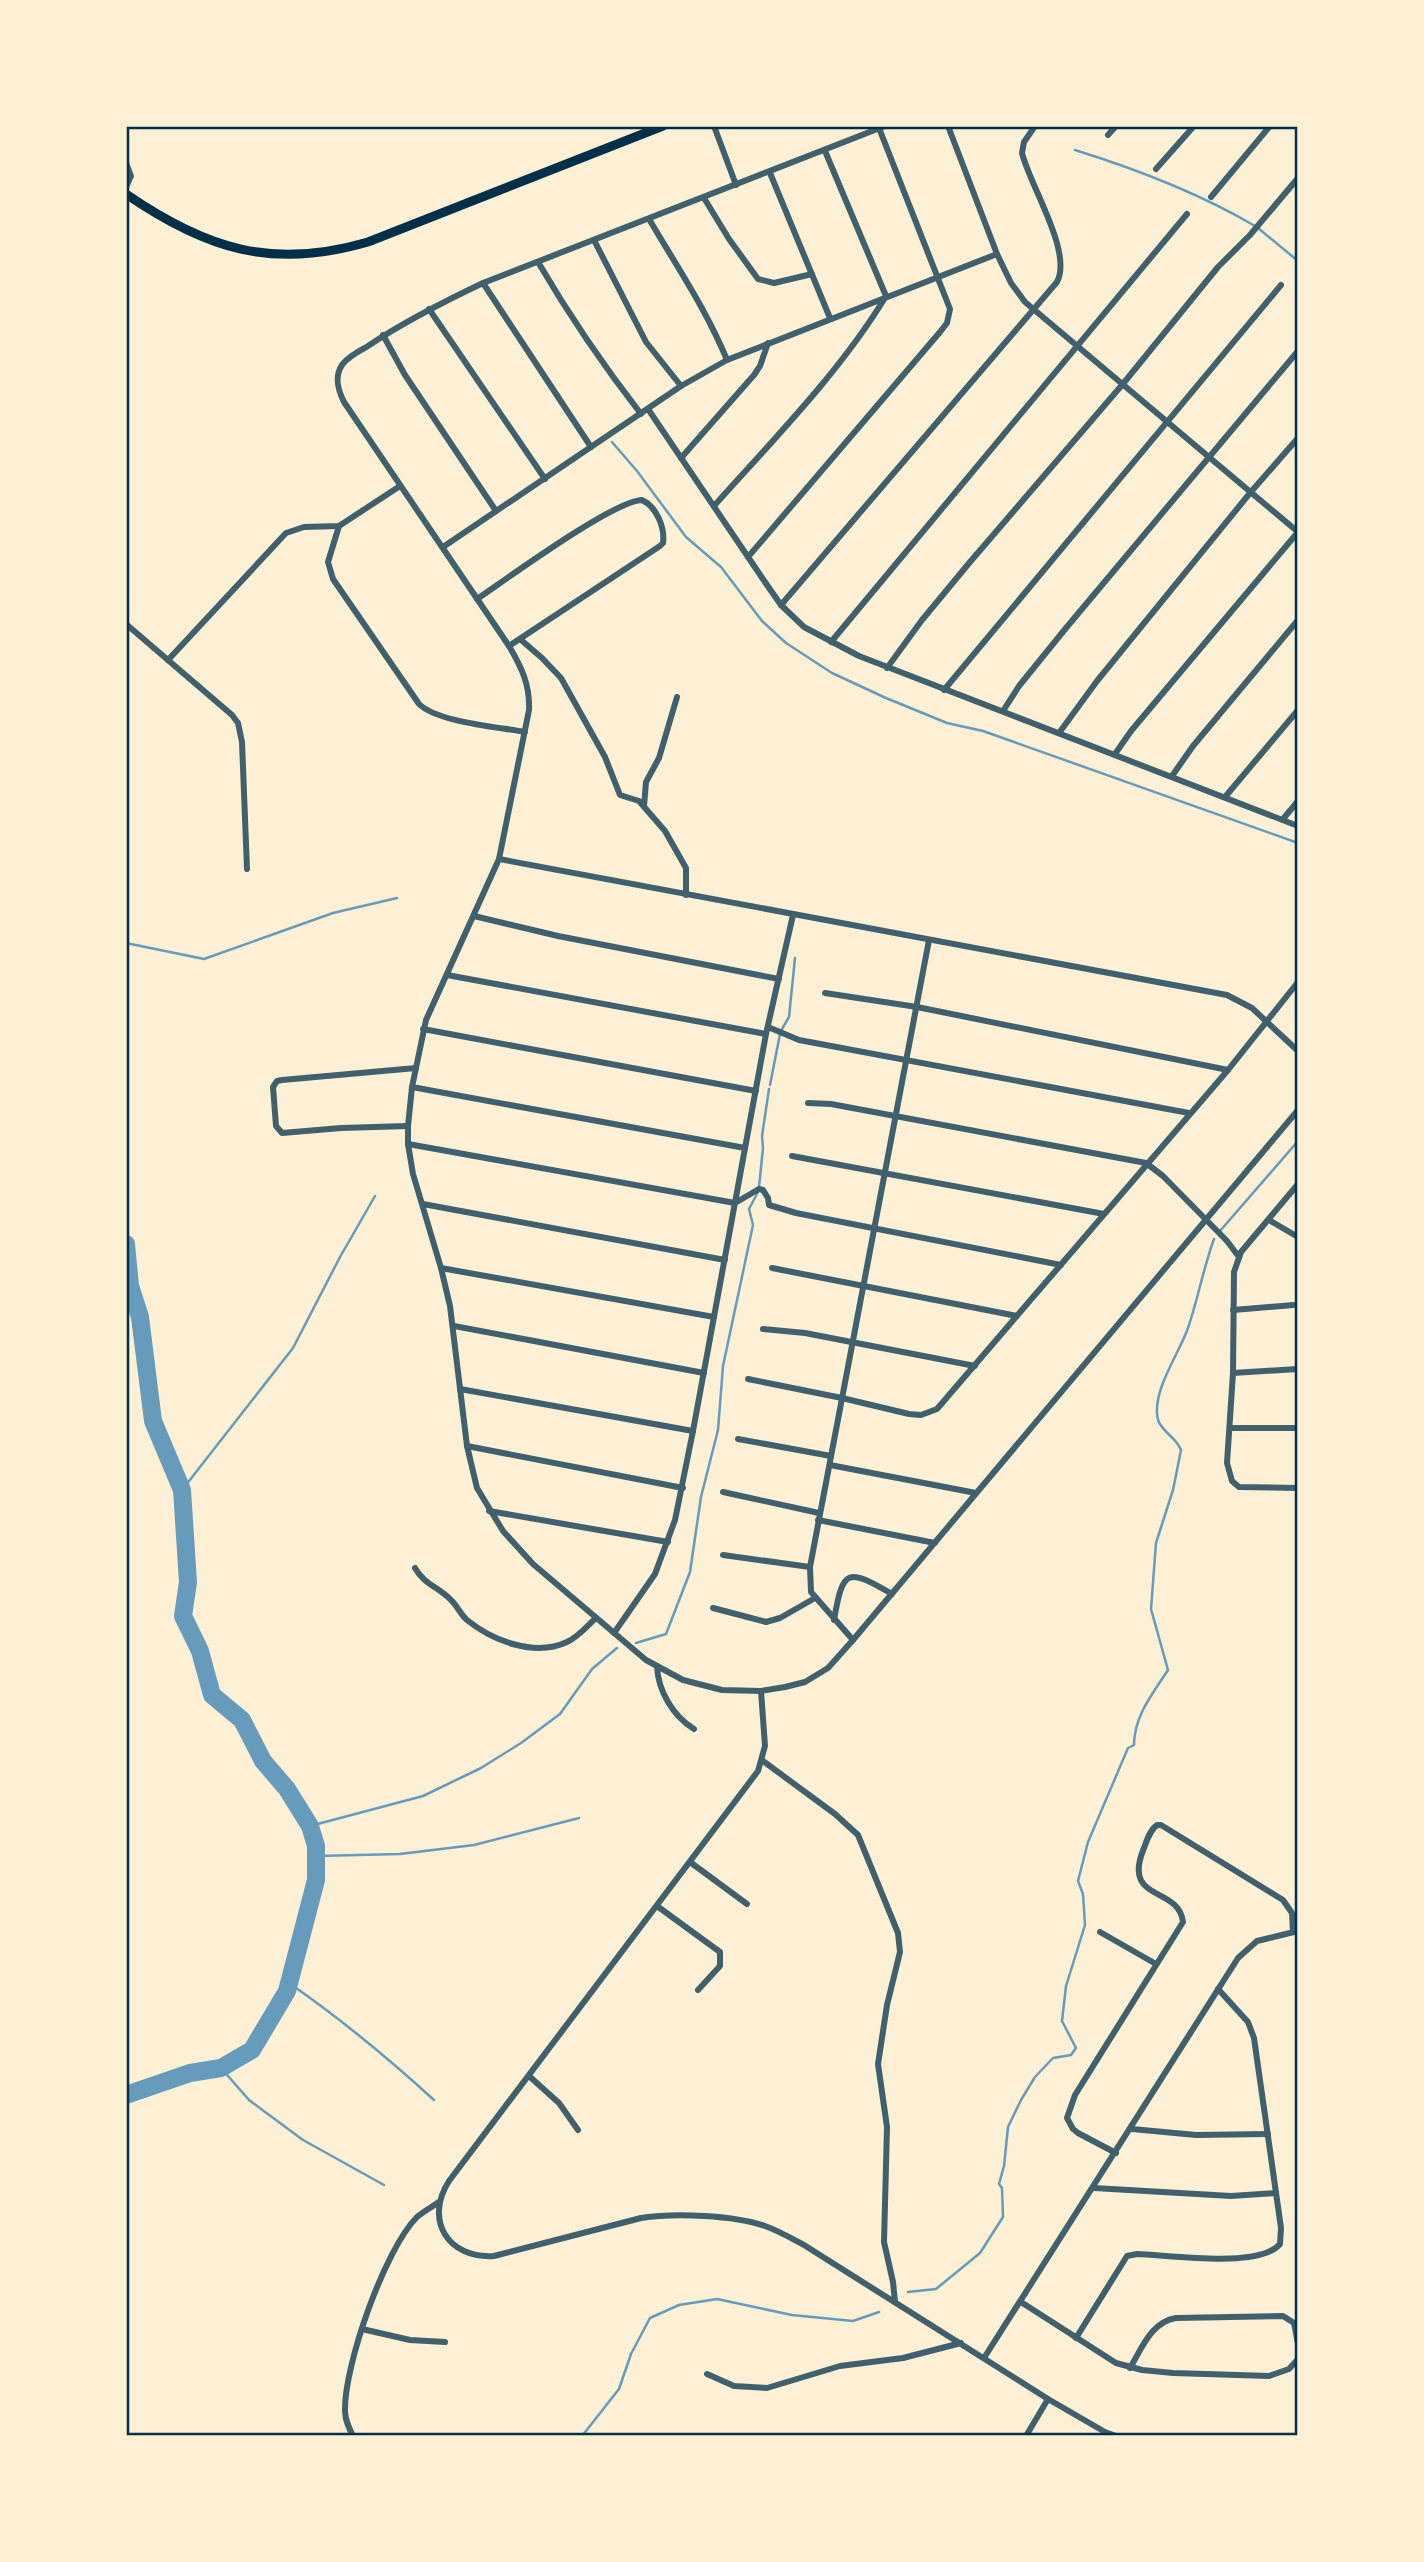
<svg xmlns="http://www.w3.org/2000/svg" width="1424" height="2562" font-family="Quicksand,sans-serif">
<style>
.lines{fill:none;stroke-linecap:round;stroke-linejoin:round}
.stream{stroke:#669bbc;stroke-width:2.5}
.river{stroke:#669bbc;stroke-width:18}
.minor{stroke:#3f606c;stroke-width:6}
.secondary{stroke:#003049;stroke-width:9}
.neatline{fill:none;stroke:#003049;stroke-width:2.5}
</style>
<rect width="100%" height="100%" fill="#fdf0d5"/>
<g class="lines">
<g class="stream">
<path d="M1075,150C1136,169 1199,193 1255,226"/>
<polyline points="1258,228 1298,261"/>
<polyline points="612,442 637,471 686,537 721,567 762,621 786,643 832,673 886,698 947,723 983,731 1298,843"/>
<polyline points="126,943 204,959 333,913 397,898"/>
<polyline points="782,1029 789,1017 795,958"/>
<polyline points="770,1085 780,1034"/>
<polyline points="759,1187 763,1148 762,1136 769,1089"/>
<polyline points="1220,1231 1298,1141"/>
<polyline points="182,1490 293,1348 340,1257 375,1196"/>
<polyline points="636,1643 666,1634 690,1572 701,1497 718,1430 723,1366 753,1225 749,1209 758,1192"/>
<polyline points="310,1826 423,1796 481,1768 521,1743 560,1714 592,1669 617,1648"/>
<polyline points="316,1856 400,1854 474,1845 579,1818"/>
<path d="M289,1983C341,2019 388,2058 434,2100"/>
<polyline points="221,2068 249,2100 303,2140 384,2185"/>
<path d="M908,2292L936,2289L980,2253L1003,2217L1002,2188L999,2184L1004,2166L1008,2127L1021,2100L1035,2077L1053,2058L1071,2055L1076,2048L1062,2021L1066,1986L1085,1925L1083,1894L1078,1881L1088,1842L1128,1748L1134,1745C1134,1716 1153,1693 1168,1670L1151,1609L1156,1543L1173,1490L1181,1450C1177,1438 1162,1432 1158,1420C1151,1392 1179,1354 1188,1328C1198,1299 1203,1269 1214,1239"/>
<polyline points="582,2436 619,2389 631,2354 650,2318 679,2305 717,2299 792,2315 853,2321 879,2312"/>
</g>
<polyline class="river" points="126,1244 130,1286 140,1317 153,1421 182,1490 188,1582 183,1616 200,1651 212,1695 242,1720 263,1761 287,1789 310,1826 316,1846 316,1880 287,1991 252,2050 221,2068 190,2073 126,2095"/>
<g class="minor">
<polyline points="714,126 736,185"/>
<path d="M885,126L483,283C443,302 405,321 368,346C359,351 347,357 342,365C334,377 338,390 344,402L509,646C522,668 530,685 529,710L499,859L426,1020L412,1087L408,1126V1144L413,1174L441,1268L450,1306L467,1446L477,1488L503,1531L533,1564L646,1660L683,1680L722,1690L761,1691L785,1687L805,1682L828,1668L853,1640L1298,1110"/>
<polyline points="948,126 997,254 1011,283 1025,302 1298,532 1131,731 1115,754"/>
<polyline points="1108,135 1116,126"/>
<polyline points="126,163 131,176 126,187"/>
<polyline points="1156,169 1194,126"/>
<polyline points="770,173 830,318"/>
<polyline points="1211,197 1270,126"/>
<polyline points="704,198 729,239 758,279 774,283 812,274"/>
<path d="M649,219C676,265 706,309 727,360"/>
<polyline points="594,240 646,342 681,386"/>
<path d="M538,262C569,315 603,365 641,414"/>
<polyline points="483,283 591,447"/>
<polyline points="429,309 545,479"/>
<polyline points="383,335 405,375 496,511"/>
<polyline points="648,409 767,585 781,605 804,627 859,656 1298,826"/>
<polyline points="681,458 754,375 760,366 768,343"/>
<path d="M714,506C772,441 841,371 886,296L825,151"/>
<path d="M339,526L328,562L333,579L419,704C437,722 498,727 525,732"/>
<polyline points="443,547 681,386 727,360 997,254"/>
<polyline points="748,557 940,332 947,323 950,309 879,128"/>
<path d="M477,599C508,578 613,501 642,500C657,507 665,528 663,543L660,546L509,646"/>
<path d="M781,605L1057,282C1073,252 1030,186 1022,153L1024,142L1035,126"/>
<polyline points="126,624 232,715 238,723 242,742 247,869"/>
<polyline points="520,639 542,658 561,678 605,757 620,795 639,801 665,831 686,868 686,895"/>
<polyline points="831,642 1187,214"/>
<polyline points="168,660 286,533 304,527 339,526 400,486"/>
<polyline points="887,668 922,620 970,562 1122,385 1218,267 1250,235 1298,178"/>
<polyline points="944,690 1281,285"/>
<polyline points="1003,711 1019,686 1066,628 1298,351"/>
<polyline points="1059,733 1097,681 1250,493 1298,438"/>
<polyline points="1172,776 1193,746 1298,620"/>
<polyline points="1225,797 1298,710"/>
<polyline points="644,806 646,782 659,758 677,697"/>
<polyline points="1283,819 1298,801"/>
<polyline points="499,859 1227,995 1252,1008 1298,1051"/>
<polyline points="474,916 558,936 779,979"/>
<polyline points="447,975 766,1034"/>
<polyline points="825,993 917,1007 1228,1070"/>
<polyline points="768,1027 799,1040 1189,1113"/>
<polyline points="423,1029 756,1091"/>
<polyline points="412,1087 745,1148"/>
<polyline points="808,1103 831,1104 1146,1163 1163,1176 1227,1241 1239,1257"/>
<polyline points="408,1126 341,1128 282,1133 276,1126 273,1087 277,1081 282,1080 416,1068"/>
<polyline points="408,1144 735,1203 759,1189 763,1190 768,1198 769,1205 796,1213 1061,1265"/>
<polyline points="792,1156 1104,1214"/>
<polyline points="1298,1184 1241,1252 1234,1272 1233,1373 1227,1463 1232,1481 1239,1487 1298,1488"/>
<polyline points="423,1204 725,1260"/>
<polyline points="1269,1220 1298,1237"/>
<polyline points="441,1268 714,1317"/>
<polyline points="772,1268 1017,1316"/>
<polyline points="1233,1310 1293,1305"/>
<polyline points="454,1326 704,1373"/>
<polyline points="763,1329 805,1333 975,1366"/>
<polyline points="1233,1373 1298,1369"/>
<polyline points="748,1379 842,1398 909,1414 921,1415 937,1409 1228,1070 1298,982"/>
<polyline points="460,1389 693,1431"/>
<polyline points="1230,1428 1298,1428"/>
<polyline points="738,1439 831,1456"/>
<polyline points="467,1446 683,1488"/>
<polyline points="830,1465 976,1493"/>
<polyline points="723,1492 819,1513"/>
<polyline points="489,1511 668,1542"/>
<polyline points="818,1520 935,1543"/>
<polyline points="723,1555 810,1567"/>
<path d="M415,1568C424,1584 438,1587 450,1599C457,1605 460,1614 467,1620C493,1641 535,1657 567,1642C578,1637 587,1626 596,1618"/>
<polyline points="713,1608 766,1622 780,1618 815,1598"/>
<path d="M834,1620C843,1568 847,1568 892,1594"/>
<polyline points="614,1633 655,1574 675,1520 693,1431 766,1034 793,915"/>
<polyline points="853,1640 811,1592 810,1567 929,940"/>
<path d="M657,1666C658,1691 673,1716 694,1729"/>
<path d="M761,1691L765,1746L758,1771L449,2181C424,2220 448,2259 494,2256L641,2218C675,2213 733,2215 765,2226C779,2231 791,2238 804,2245L1048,2399L1105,2432L1116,2436"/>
<polyline points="763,1761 835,1814 858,1835 898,1933 900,1952 887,2005 878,2064 887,2127 884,2242 893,2282 895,2302"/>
<polyline points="690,1862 747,1904"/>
<polyline points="657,1906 720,1952 720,1966 698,1990"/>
<polyline points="1100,1932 1156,1964"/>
<polyline points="529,2076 559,2103 578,2130"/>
<polyline points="1132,2129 1196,2135 1268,2134"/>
<path d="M1116,2153L1078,2133L1073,2129L1067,2118L1075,2095L1183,1922C1179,1885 1121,1903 1144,1848C1147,1840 1150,1830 1157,1825H1161L1283,1900L1292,1913L1293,1932"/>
<polyline points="1094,2188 1231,2196 1276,2193"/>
<polyline points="1021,2302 1116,2363 1142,2370 1173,2373 1269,2376 1289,2369 1298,2359"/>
<polyline points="362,2329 410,2340 445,2342"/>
<path d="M1076,2338L1127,2256L1137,2254C1170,2255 1259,2269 1280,2244L1281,2228L1254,2038L1248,2022L1218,1989"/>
<polyline points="984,2358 1238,1958 1257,1941 1298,1931"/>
<path d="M1130,2368C1142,2348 1151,2322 1176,2318L1283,2316L1294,2323L1298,2344"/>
<polyline points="707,2374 734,2386 767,2388 840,2366 903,2358 961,2343"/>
<path d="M353,2436C349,2428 345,2420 345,2411C344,2365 385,2249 417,2217C424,2211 432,2207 439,2202"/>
<polyline points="1026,2436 1048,2399"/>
</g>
<path class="secondary" d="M126,194C206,249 272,270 368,242L663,126"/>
</g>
<rect width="1424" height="2562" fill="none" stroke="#fdf0d5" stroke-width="256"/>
<rect x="128" y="128" width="1168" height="2306" class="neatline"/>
</svg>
